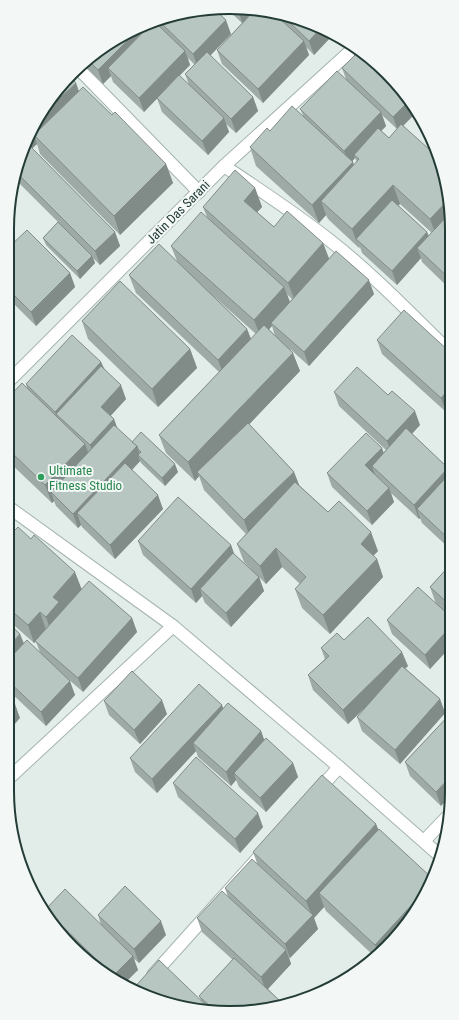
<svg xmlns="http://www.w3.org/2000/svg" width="459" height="1020" font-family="'Roboto Condensed',sans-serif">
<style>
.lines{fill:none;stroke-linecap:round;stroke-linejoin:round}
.minor-casing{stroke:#a5b4af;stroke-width:14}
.minor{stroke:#fff;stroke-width:12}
.wall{fill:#9eaaa6;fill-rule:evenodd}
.shaded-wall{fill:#818b87}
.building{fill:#b8c6c1;stroke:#818b87}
.leisure-dot{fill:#2e9e5b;stroke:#f3f8f6;stroke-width:1.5}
.labels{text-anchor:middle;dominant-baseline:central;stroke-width:4;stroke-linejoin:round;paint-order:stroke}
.street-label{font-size:13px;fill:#233c37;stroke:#f3f8f6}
.leisure-label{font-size:13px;fill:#27864d;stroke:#f3f8f6;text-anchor:start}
.rim{fill:none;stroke:#233c37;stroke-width:2}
</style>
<rect width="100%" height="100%" fill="#e2ece8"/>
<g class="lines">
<g class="minor-casing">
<g id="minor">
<polyline points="78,68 199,192"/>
<path d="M224,166C260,190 295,213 328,239C372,273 411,314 451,353"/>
<polyline points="7,383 224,166 355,47"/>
<polyline points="7,506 173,626 339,767 439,855"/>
<polyline points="7,780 173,626"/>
<polyline points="317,792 339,767"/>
<polyline points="424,841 447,817"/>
<polyline points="153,975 266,849"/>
</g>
</g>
<use href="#minor" class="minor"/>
</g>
<g class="wall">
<polygon points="229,7 314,24 333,35 331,37 329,36 330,38 314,55 306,47 309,55 263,103 222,64 217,50 242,23 226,8"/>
<path d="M215,10L231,34L210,56L253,97L258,111L236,133L226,124L229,132L208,155L162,112L157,98L144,112L113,82L111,76L103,84L83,65L143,25L145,29L160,26L158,21ZM188,58L195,65L185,74L189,85L179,76L190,65Z"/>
<path d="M342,68L404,126L450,200V289L422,262L421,258L397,285L362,253L360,247L359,248L328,219L326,215L319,223L256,166L250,147L270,131L303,115L300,109L346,79ZM382,115L397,129L389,138L381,131L386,126ZM355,158L357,162L354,165L352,161ZM400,204L432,233L429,236L427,232L398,205Z"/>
<polygon points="76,83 79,91 112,115 166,164 173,183 120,235 40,154 37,144 32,148 115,232 120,246 100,265 93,258 95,263 80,279 46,245 43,238 58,222 17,181 24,145"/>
<polygon points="418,115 435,144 435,145 421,132 416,118"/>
<path d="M255,188L262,207L257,212L274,227L323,243L329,258L374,294L309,366L290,349L300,371L249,424L294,472L299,485L328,512L378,551L373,556L377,559L383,577L330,634L302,608L295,589L300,584L282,567L266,584L259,577L264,591L231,627L205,603L202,596L196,603L143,555L138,541L231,545L234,554L253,571L244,562L237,544L246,534L204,490L199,476L195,481L166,453L159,435L219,372L136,293L129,275L177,261L171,246L207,217L203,207ZM210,293L256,334L251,339L247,329ZM287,294L292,299L290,302ZM272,326L275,336L269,329Z"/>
<polygon points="7,249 70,273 75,287 36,326 7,297"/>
<polygon points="82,321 190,349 197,368 158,407 88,339"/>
<polygon points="377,340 451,353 451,407 446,412 382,354"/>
<polygon points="101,362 104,368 126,399 110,416 114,419 117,428 132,442 178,472 165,486 141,463 140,461 132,470 163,509 115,559 82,527 81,525 78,528 56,506 54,501 52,503 7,460 7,399 27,387 26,384"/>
<polygon points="334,392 388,395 420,425 412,434 448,468 450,473 451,472 451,550 422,523 420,518 419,519 391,493 394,502 372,525 332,487 327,473 383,453 386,450 339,406"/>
<polygon points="7,530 10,535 82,589 132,618 137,632 83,692 67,678 75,695 46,726 7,689 7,622 20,634 24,643 40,652 36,642 34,643 7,619"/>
<polygon points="451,564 452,645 430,669 392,634 387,620 436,604 430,587"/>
<polygon points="344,640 408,666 405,668 440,699 445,713 400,764 362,731 357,717 370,703 348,724 313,690 308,675 325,659 321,648"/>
<polygon points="104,701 167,714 140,744 109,715"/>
<polygon points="223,709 261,731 264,740 293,763 298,777 266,812 239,787 236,780 231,786 198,757 196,751 157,793 135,772 130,758"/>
<polygon points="452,712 441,806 410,776 405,762"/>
<polygon points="173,783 263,827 240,853 178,797"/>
<polygon points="376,824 378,829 397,937 374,956 326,911 324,907 314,918 318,929 290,958 289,957 291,964 268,989 280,1001 282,1005 273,1009 186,1009 201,1000 199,996 233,960 202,932 197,918 228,897 225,888 257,863 253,852"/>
<polygon points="46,909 101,925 98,915 166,935 139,963 133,958 138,970 118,983 75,948 59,932"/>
</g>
<g class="shaded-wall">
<polygon points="240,9 255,12 243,25 238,11"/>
<polygon points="226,20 231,34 198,68 193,54"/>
<polygon points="143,25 148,39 108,68 111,76 103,84 98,70"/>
<polygon points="321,28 328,32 330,38 314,55 309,41"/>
<polygon points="329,32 333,35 331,37"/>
<polygon points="304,41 309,55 263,103 258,89"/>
<polygon points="185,51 190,65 144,112 139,98"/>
<polygon points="76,83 82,102 34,135 37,144 21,159 24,145 47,110"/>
<polygon points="253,97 258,111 236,133 231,119"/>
<polygon points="410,100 417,112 398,131 393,117"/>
<polygon points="381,112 386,126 356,157 354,155 355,158 349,165 344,151"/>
<polygon points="224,118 229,132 208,155 202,141"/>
<polygon points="439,161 445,180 435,166"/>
<polygon points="353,162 359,180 321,201 326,215 319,223 312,205"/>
<polygon points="166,164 173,183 120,235 114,216"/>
<polygon points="393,185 400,204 362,244 356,239 359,248 352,229"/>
<polygon points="255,188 262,207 251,219 244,201"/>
<polygon points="450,198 450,223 437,238 430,219"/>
<polygon points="115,232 120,246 100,265 95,251"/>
<polygon points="427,232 432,246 417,248 421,258 397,285 392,271"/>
<polygon points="323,243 330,262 295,301 288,283"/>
<polygon points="92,256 95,263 80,279 77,271"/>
<polygon points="70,273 75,287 36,326 31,312"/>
<polygon points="369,280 374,294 309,366 304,352"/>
<polygon points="284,287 291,305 271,323 272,326 261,338 254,320"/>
<polygon points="247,329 254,347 225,378 218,360"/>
<polygon points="7,338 10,345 7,347"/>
<polygon points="190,349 197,368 158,407 152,389"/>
<polygon points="293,353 300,371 201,475 197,472 199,476 195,481 188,462"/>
<polygon points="101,362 107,376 56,414 60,425 60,426 55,412"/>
<polygon points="121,385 126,399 106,421 101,407"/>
<polygon points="451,387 451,407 446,412 441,398"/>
<polygon points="415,411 420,425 392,455 387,441"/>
<polygon points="114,419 119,433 95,459 90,445"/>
<polygon points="85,444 92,462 51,492 54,501 52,503 45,485"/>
<polygon points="137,446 141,458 138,455 140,461 85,521 77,513 81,525 78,528 73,514"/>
<polygon points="382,448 387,462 372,466 375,475 365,465"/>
<polygon points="175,464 178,472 165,486 162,478"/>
<polygon points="448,468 451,475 417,509 420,518 419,519 414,505"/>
<polygon points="294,472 301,490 250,538 244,520"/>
<polygon points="389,488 394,502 372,525 367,511"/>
<polygon points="158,495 163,509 115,559 110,545"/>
<polygon points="8,531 15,549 7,557 7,532"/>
<polygon points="371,532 378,551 367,562 361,544"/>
<polygon points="231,545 236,559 200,589 202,596 196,603 191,589"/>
<polygon points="276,548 282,567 266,584 260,566"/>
<polygon points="377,559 383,577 330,634 323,615"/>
<polygon points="75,572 82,590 52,635 46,617 53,597"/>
<polygon points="259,577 264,591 231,627 226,613"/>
<polygon points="40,612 46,630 34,643 28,625"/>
<polygon points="132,618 137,632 83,692 78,678"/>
<polygon points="451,626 452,645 430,669 425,655"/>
<polygon points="20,634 25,648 7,668 7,649"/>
<polygon points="402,652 408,666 348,724 343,710"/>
<polygon points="70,681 75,695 46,726 41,712"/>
<polygon points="440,699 445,713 400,764 395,750"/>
<polygon points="162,700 167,714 140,744 134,730"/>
<polygon points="15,704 20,718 7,733 7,713"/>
<polygon points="222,705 227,719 193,743 196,751 157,793 152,779"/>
<polygon points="261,731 266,745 234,773 236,780 231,786 226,772"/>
<polygon points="293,763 298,777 266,812 260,798"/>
<polygon points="452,775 452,791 451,796 441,806 436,792"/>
<polygon points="258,813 263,827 240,853 235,839"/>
<polygon points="376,824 383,842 319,893 324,907 314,918 318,929 290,958 285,944 312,916 306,901"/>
<polygon points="427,888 397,937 378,953 375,945"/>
<polygon points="161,921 166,935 139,963 134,949"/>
<polygon points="286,950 291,964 266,991 261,977"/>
<polygon points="133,956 138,970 123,985 118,983 115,980 113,976"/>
<polygon points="280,1001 282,1005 273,1009"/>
</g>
<g class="building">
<polygon points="215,10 226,20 193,54 159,21"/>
<polygon points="253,12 278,17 304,41 258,89 217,50"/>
<polygon points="285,18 314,24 321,28 309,41"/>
<polygon points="155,22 185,51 139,98 108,68 152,23"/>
<polygon points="143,25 98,70 89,61"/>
<polygon points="360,50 365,53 406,94 410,100 393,117 342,68"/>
<polygon points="207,52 253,97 231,119 185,74"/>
<polygon points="337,71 381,112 344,151 300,109"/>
<polygon points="179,75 224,118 202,141 157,98"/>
<polygon points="69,76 76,83 47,110"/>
<polygon points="83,87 112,115 115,112 166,164 114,216 34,135"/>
<polygon points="292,106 353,162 312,205 250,147 267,128 270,131"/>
<polygon points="418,115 424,126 416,118"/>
<polygon points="401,124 439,158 439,161 435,166 443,173 450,198 430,219 393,185 352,229 321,201 359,159 354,155 378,128 389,138"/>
<polygon points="31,147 115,232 95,251 18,174 21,157"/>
<polygon points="235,170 255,188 244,201 274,227 287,211 323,243 288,283 203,207"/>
<polygon points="392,200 427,232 392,271 356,239"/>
<polygon points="201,212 284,287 254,320 171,246"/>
<polygon points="450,213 450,279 417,248"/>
<polygon points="58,222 92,256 77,271 43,238"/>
<polygon points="27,230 70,273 31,312 7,288 7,249"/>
<polygon points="159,244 247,329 218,360 129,275"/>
<polygon points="336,251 369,280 304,352 271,323"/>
<polygon points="120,281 190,349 152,389 82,321"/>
<polygon points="404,310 451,353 451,387 441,398 377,340"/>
<polygon points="264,325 293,353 188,462 159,435"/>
<polygon points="72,335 101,362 55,412 26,384"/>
<polygon points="101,366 121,385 101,407 114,419 90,445 56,414"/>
<polygon points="357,367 388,395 392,391 415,411 387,441 334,392"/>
<polygon points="22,383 85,444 45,485 7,448 7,399"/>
<polygon points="248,423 294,472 244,520 197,472"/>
<polygon points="114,425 137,446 73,514 51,492"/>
<polygon points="406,428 448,468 414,505 372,466"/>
<polygon points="141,432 175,464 162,478 138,455 141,452 138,449 137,446 132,442"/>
<polygon points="366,433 382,448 365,465 389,488 367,511 327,473"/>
<polygon points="125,463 158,495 110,545 77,513"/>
<polygon points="451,472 451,541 417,509"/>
<polygon points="295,482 328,512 339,501 371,532 361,544 377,559 323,615 295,589 306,577 276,548 260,566 237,544"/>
<polygon points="178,497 231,545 191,589 138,541"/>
<polygon points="18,527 31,539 34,535 75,572 53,597 59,602 46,617 40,612 28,625 7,607 7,538"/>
<polygon points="233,553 259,577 226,613 200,589"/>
<polygon points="451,564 451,606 430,587"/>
<polygon points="89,581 132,618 78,678 35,641"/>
<polygon points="418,587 451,617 451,626 425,655 387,620"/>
<polygon points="368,617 402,652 343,710 308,675 329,656 321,648 337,633 344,640"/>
<polygon points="7,622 20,634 7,649"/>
<polygon points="27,640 70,681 41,712 7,680 7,661"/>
<polygon points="402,666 440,699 395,750 357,717"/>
<polygon points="132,671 162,700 134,730 104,701"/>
<polygon points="199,684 222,705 152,779 130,758"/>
<polygon points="7,697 15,704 7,713"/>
<polygon points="228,703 261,731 226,772 193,743"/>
<polygon points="452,712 452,775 436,792 405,762"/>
<polygon points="266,738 293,763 260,798 234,773"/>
<polygon points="196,757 258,813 235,839 173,783"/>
<polygon points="322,775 376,824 306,901 253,852"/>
<polygon points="379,829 433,879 427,888 375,945 319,893"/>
<polygon points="252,859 313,915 285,944 225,888"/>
<polygon points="125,886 161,921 134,949 98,915"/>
<polygon points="65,889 133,956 113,976 48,912 46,909"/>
<polygon points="222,891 286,950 261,977 197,918"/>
<polygon points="234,958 280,1001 273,1009 213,1009 199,996"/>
<polygon points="159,960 210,1009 186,1009 133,989"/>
</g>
<circle class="leisure-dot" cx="41" cy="477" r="4"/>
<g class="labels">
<g class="street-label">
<text transform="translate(178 212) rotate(-45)">Jatin Das Sarani</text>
</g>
<g class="leisure-label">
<text x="49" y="470">Ultimate<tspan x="49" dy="15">Fitness Studio</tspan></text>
</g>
</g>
<path d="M0 0H459V1020H0ZM229 14H230A215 215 0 0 1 445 229V791A215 215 0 0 1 230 1006H229A215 215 0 0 1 14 791V229A215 215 0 0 1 229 14Z" fill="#f3f8f6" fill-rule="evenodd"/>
<path class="rim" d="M229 14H230A215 215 0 0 1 445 229V791A215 215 0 0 1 230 1006H229A215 215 0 0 1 14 791V229A215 215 0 0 1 229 14Z"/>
</svg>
